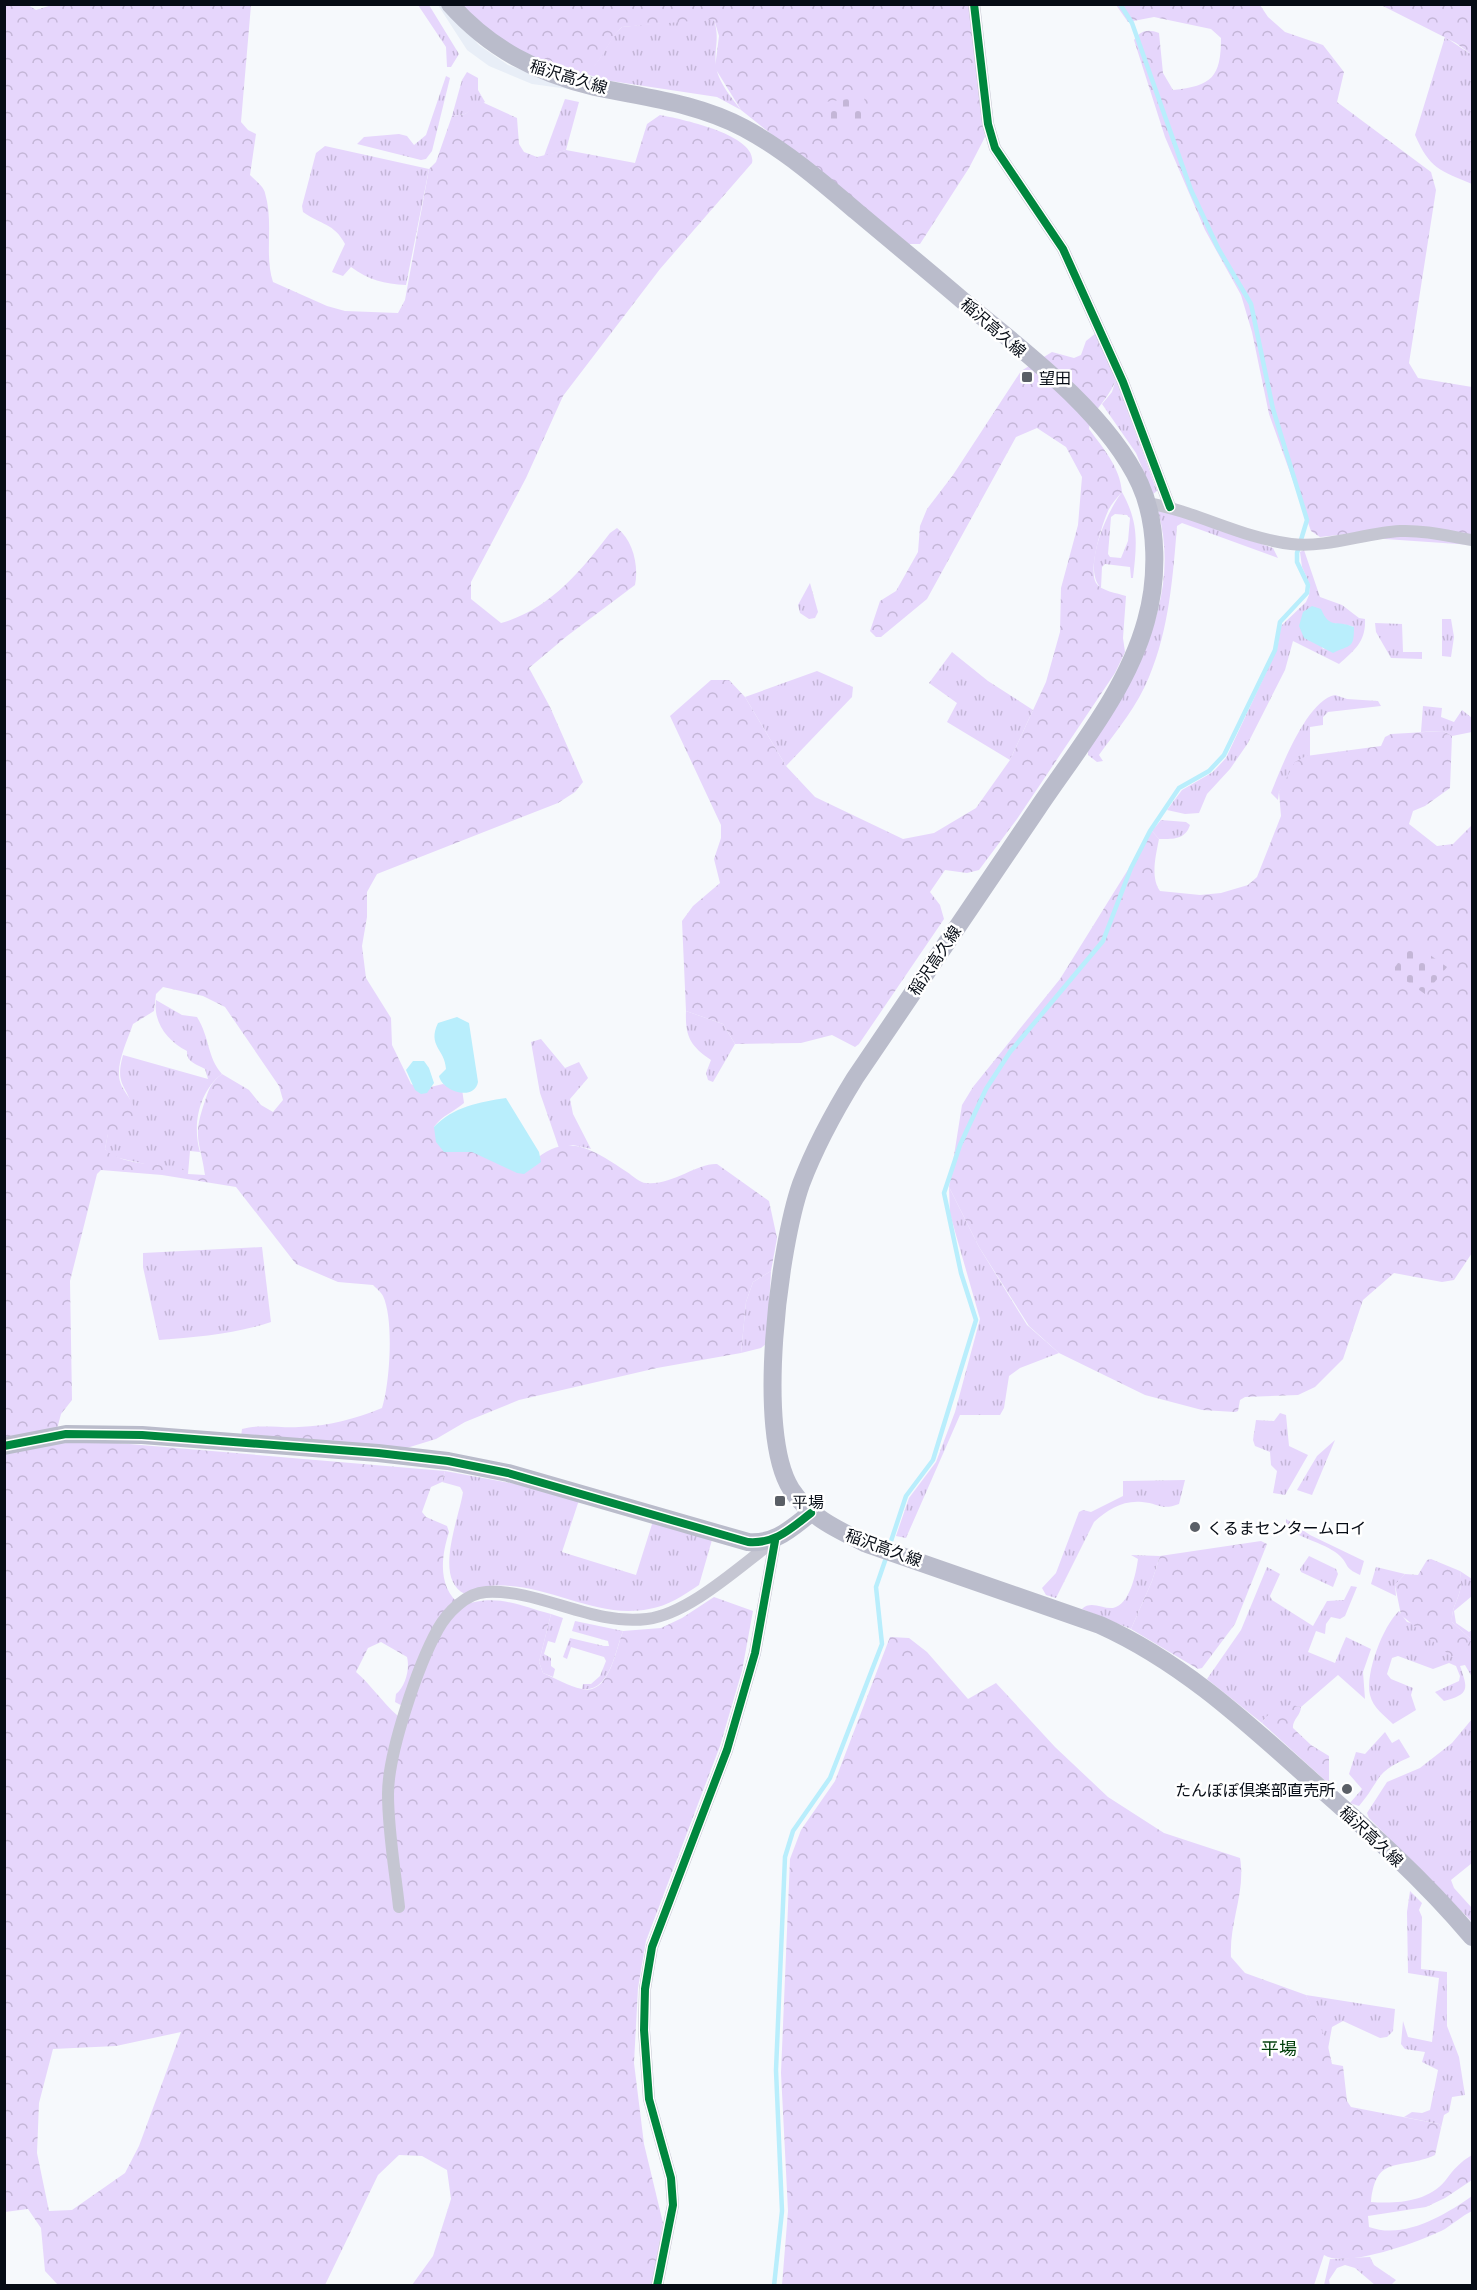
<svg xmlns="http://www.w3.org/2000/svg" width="1477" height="2290" font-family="'Exo 2','Noto Sans JP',sans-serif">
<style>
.built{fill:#e8eef7}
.grass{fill:url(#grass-tufts);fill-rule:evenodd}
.forest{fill:url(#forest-crowns);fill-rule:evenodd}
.cemetery{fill:url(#cemetery-stones)}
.water{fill:#b9eefc}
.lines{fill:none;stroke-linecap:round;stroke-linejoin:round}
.stream{stroke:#b9eefc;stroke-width:4.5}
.street{stroke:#c5c6d2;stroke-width:12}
.secondary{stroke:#babccb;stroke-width:18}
.cycleway-casing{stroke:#fff;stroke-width:11}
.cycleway{stroke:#00873e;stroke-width:8}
.poi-dot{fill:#5a5f66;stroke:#fff;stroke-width:2}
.labels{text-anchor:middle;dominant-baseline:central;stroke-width:5;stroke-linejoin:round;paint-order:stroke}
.street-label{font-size:16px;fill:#060c15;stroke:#fff}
.poi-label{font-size:16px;fill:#060c15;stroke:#fff;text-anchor:start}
.neighbourhood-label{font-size:18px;fill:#003e0a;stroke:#fff}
</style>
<defs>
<pattern id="grass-tufts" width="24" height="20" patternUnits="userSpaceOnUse" patternTransform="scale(1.5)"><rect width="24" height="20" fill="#e6d6fc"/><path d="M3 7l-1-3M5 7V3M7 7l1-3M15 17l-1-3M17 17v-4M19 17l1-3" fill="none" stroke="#c4b6d7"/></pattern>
<pattern id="forest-crowns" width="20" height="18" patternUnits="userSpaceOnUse" patternTransform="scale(1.5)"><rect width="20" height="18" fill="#e6d6fc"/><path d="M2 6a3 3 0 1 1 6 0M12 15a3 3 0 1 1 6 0" fill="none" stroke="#c4b6d7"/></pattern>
<pattern id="cemetery-stones" width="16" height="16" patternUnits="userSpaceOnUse" patternTransform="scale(1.5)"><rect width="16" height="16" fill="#e6d6fc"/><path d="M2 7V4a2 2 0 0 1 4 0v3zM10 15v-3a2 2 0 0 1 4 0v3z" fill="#c4b6d7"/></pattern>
</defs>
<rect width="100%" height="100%" fill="#f6f9fc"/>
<polygon class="built" points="438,5 442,5 479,45 508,65 583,91 532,84 489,66 467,50"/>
<g class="grass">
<polygon points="418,5 429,5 459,54 451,67 447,67 446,47"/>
<path d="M700,19H714C720,42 714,45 716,65C717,81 732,98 741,110L717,97L611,81L585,74C602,63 607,40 622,27Z"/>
<path d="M1445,37L1472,55V184C1439,170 1430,169 1415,135Z"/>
<polygon points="467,72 478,78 478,90 485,102 465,114 452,116 462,80"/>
<polygon points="446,76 450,78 432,151 426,159 421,160 357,144 364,137 399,134 407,136 414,145 426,135"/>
<polygon points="565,99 579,102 566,150 544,156"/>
<path d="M325,146L429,169L406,285C384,284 369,280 351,267L343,276L332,272L345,244C334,223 321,225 303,212L302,206L316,153Z"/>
<polygon points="1116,379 1157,491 1153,494 1136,453 1102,404 1112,392"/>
<path d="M1122,492C1139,523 1137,543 1133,578H1131L1130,567L1105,564L1102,567L1101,588C1081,568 1108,510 1122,492ZM1115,514L1127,515L1130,518L1128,541L1121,558L1110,557L1108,554L1111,517Z"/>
<path d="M1158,511L1185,516L1273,548L1278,558L1182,523L1177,526C1173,576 1169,630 1149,677C1138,705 1117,730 1099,755L1103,761L1097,762L1088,755V751C1133,679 1183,600 1158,511Z"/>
<path d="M1304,550L1320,597L1342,605L1359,618L1365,619C1366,641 1355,650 1339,664L1293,641L1285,670L1248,743L1230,769L1207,794L1199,813L1185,814L1167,810L1182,790L1213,772L1226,758L1277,649L1281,626L1306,602L1309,595L1310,585L1302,567L1300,552ZM1327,622C1334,625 1344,623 1354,627L1352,635L1323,649L1321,645Z"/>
<polygon points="810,583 818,612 815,618 809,619 800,613 798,605"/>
<polygon points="1442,619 1451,619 1454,637 1451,657 1442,656"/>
<polygon points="1375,623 1402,624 1403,652 1422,652 1422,659 1391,658 1376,632"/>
<polygon points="952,652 988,681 1033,710 1010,760 947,722 957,703 929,683"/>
<polygon points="817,671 853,687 852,697 786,766 745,697"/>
<path d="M1335,695L1347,699L1378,701L1381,706L1328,712L1323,717V725L1310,727V756H1306L1279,792L1278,800L1271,793C1281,768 1307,700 1335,695Z"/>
<polygon points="1423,706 1442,708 1441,717 1454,722 1462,710 1472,718 1472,732 1452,736 1443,731 1421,732"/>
<path d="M1161,820L1186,822L1190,825C1185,840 1173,839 1159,839L1152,831Z"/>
<path d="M156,1000L182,1015L197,1017C210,1038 207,1057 222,1074C199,1091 192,1125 200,1152L190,1151L188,1174L110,1156L105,1149L108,1133L134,1113C128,1084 114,1087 123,1055L208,1079L205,1069C196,1064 186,1062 187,1051C167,1041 153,1022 156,1000Z"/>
<path d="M686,1011L723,1024L735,1044L713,1082L708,1080L706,1073L711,1060C690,1046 685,1036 686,1011Z"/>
<polygon points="541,1039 565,1068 579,1062 588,1078 570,1099 573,1114 591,1149 573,1145 559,1148 540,1093 531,1042"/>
<polygon points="949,1187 979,1247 1027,1325 1059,1353 1020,1368 1009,1376 1004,1408 1000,1415 960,1415 906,1538 896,1536 909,1498 936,1462 955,1412 980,1319 950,1214"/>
<path d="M262,1247L271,1322C235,1334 197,1337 159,1340L143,1267V1253Z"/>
<polygon points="771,1271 767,1343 761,1348 741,1353 746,1302 753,1282"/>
<polygon points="1280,1413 1286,1415 1289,1446 1308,1455 1285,1495 1273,1493 1277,1471 1271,1465 1270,1452 1255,1446 1253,1440 1256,1420 1274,1421"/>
<polygon points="1335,1440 1312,1495 1297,1490 1317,1456"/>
<path d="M445,1471L532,1487L579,1500L562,1552L636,1575L653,1521L712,1540L699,1585C684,1595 668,1606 649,1609C594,1620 546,1581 491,1586C482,1586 473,1591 465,1594C433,1579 459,1519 463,1492L460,1487L442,1482Z"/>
<path d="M1185,1480L1179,1504C1161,1511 1158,1503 1142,1502C1123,1500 1107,1510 1094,1522L1056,1598L1046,1595L1042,1588L1056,1573L1079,1512L1083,1510L1091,1512L1123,1496V1481Z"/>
<path d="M1286,1519L1310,1535L1364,1561L1360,1575C1343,1567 1350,1566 1340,1556C1328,1544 1301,1539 1286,1527Z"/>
<path d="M1131,1555L1160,1556L1152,1581L1131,1629L1082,1609C1091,1600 1102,1609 1113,1608C1130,1605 1136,1573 1138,1559Z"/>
<polygon points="1309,1556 1336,1569 1338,1574 1333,1587 1301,1572 1300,1569"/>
<path d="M1267,1567L1280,1574L1270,1596L1272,1600L1313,1626L1327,1601L1344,1600L1351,1586L1357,1587L1345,1616L1340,1619L1331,1617L1326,1624L1325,1634L1316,1631L1308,1652L1335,1663L1346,1637L1371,1649L1363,1672L1365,1699L1338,1675L1301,1707C1288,1704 1269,1711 1262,1723L1207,1679L1241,1630Z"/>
<polygon points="1376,1567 1405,1574 1395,1585 1396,1596 1371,1584"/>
<path d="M1460,1571L1472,1579V1596L1454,1611L1456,1623L1469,1632L1472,1630V1677L1465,1665L1460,1666C1468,1689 1470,1694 1444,1701L1435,1692L1459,1681L1460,1676L1456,1666L1449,1663L1433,1669L1398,1656L1392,1658L1387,1674L1391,1679L1413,1688L1411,1695L1416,1710L1393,1724C1384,1715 1373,1708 1370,1695C1365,1673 1383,1626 1399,1611L1407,1622L1471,1639L1452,1622C1451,1602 1465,1596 1460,1571Z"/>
<polygon points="551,1614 563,1618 555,1643 548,1641 544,1654 551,1658 551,1666 555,1669 553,1677 543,1673 539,1662"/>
<path d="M575,1621L623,1631C615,1651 610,1693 582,1689L583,1684H591L600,1676L606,1661L604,1657L571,1647L567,1659L563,1657L570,1638L604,1646H609L608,1641L572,1631Z"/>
<polygon points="1472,1719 1472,1863 1451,1880 1454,1888 1472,1908 1472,1922 1369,1818 1367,1813 1387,1782 1420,1768 1452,1743"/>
<path d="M1385,1732L1392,1743L1399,1739L1410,1757C1373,1773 1382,1779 1359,1806L1350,1803L1362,1789L1349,1774L1356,1752L1365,1754Z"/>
<polygon points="1410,1891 1422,1903 1419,1910 1422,1917 1421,1969 1447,1972 1447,2026 1459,2057 1465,2095 1452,2097 1449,2112 1444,2115 1441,2128 1439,2124 1404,2117 1412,2112 1422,2113 1430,2110 1438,2070 1422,2062 1425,2052 1405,2049 1401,2044 1403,2021 1408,2037 1432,2042 1439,1978 1408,1973 1407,1912"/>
<polygon points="1306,1995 1395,2009 1393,2031 1387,2037 1380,2038 1343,2021 1332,2027 1328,2049"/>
<polygon points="1370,2257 1374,2265 1396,2280 1391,2285 1375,2285 1355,2268 1345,2265 1337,2268 1329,2280 1330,2285 1324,2285 1330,2259"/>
</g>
<g class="forest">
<path d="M55,4L251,5L241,122L248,130L256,134L250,175C255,180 264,187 265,193C274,223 264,254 273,282L327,306L345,311L398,313L405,300L429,169L436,162L452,116L465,114L482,102L517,118L519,144L524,152L537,157L566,150L635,163L647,124L660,115C681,119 758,135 752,163L660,269L563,396L526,478L471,582V599L501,623C549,610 581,571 610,533L617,528C633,540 639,566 635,585L567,636L529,668L550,707L583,782L575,792L558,803L377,874L367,892V917L362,946L366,978L391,1018L392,1045L411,1084L422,1089L443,1084L462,1089L464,1103C454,1112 442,1115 434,1127L533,1162C567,1130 595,1151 627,1172C633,1176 640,1183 646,1183C671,1186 697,1163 717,1164L769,1201L777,1238L771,1271L753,1282L746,1302L741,1353L657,1368L519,1400L465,1422L436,1439L400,1450L241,1437L242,1429C260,1424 279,1428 299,1427C329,1426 355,1419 382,1408C390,1383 394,1319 383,1296C381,1292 376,1288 373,1285L338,1282L296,1264L236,1187L162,1175L101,1170L97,1174L70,1281L72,1400L61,1414L57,1429L94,1441L445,1471L442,1482L431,1487L422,1512L426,1517L447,1526L449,1532C441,1557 437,1588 462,1606C496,1593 517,1605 551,1614L539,1662L543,1673C555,1678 568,1686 582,1689C609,1696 616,1649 623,1631L661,1628L682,1618L714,1597L753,1611L742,1671L720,1746L646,1941L638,1988L634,2063L644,2144L663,2223L652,2285H412L433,2256L451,2199L447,2170L422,2156L399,2155L378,2175L325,2285H58L45,2271L41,2228L28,2209L5,2212L4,5H28L36,10ZM163,987L203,996L225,1007L279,1086L283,1100L273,1112L261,1105L249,1090L222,1074C211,1082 209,1089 205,1101C192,1138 200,1140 205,1175L188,1174L181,1167C162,1165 116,1164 105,1149L108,1134L124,1129C150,1106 119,1096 119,1075C118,1059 128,1039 133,1024L154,1011L156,994ZM381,1642L407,1657C410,1668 406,1686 396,1694L395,1702L410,1710L398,1716C382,1702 372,1686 356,1672L368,1648ZM181,2032L139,2146L125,2173L72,2210L49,2211L37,2153L39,2103L53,2049L116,2046Z"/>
<path d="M460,5H969L985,137L969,168L920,244H909L741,110L715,68L719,36L714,19L622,27C610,37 598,69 586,73C574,77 528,58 516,51C496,39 478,20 460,5Z"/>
<path d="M1116,5H1260L1268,17L1285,32L1323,45L1344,72L1337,102L1431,172L1436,190L1409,363L1418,378L1472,387V545L1385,539L1357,533L1320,537L1311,531L1269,414L1252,332L1241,295L1205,230L1165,137L1134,40C1141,30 1148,29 1159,33L1163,73L1173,90C1212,86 1221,77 1221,38L1211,29L1154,17L1128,22Z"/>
<polygon points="1381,5 1472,5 1472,55 1456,43"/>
<path d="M1096,333L1116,379C1110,398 1091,411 1089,429C1103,448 1120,467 1122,492C1117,498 1111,504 1108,511C1102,524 1088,570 1096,583C1101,591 1117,593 1126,596L1123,638L1125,652L1115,673L1017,819L979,870L967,873L945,870L930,892L940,905L944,919L859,1044L855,1047L832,1035L801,1043L735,1044L723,1024L686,1011L682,921L693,906L720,883L714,859L721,838V825L670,716L711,680H729L745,697L786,766L815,797L903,839L934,833L976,808L1010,760L1046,682L1060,632L1061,588L1078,525L1082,477L1066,447L1037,428L1016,437L927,599L881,637H876L870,631L880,601L896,591L918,552L920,526L927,509L953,475L1021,371L1052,352L1074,358L1081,355L1086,341Z"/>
<path d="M1443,731L1452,736L1450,788L1425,806L1413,811L1409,824L1437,846L1453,844L1472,825V1253L1454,1280L1442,1282L1394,1273L1363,1300L1343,1359L1315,1387L1298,1395L1245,1397L1240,1400L1238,1411L1235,1412L1202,1410L1145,1395L1059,1353L1029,1326L979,1247L949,1187L962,1105L973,1087L1060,979L1152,831L1159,839C1156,855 1150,877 1160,891L1200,895L1221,893L1248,885L1257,877L1281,816L1279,792L1295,762L1306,756L1381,746L1385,737L1391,734Z"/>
<polygon points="1261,1541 1267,1544 1235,1624 1202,1668 1198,1669 1131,1629 1152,1581 1160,1556"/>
<path d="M1431,1559L1460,1571C1465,1596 1451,1602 1452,1622L1471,1639L1462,1657H1452L1401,1615L1395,1585L1405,1574L1418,1575L1427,1560Z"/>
<path d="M890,1637L909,1638L927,1652L968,1699L996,1683L1055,1747L1108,1797L1164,1833L1240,1858C1246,1892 1229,1922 1231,1957L1245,1973L1306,1995L1327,2042L1332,2064L1343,2066L1347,2101L1351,2107L1439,2124L1441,2128L1435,2155C1400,2171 1376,2153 1371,2202C1395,2204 1428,2202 1445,2181C1454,2169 1460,2162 1472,2155V2180L1445,2198L1426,2207L1368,2216L1369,2227C1404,2240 1445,2215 1472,2196V2211C1462,2216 1454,2223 1445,2229C1422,2241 1346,2269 1324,2255L1314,2285H782L788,2211L781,2073L790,1859L801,1830L835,1781Z"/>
<path d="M1292,1705L1301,1707C1301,1715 1292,1720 1293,1728L1311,1745L1329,1756V1784L1262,1723C1269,1711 1279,1707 1292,1705Z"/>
</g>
<g class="cemetery">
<polygon points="864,97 867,119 828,124 825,102"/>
<polygon points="1413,943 1447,967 1425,994 1392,971"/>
</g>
<g class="water">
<path d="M1312,606L1321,609C1330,630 1335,619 1354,627C1354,650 1350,644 1333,653L1304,638L1299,626L1303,612Z"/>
<path d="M457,1017L469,1023L478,1082C474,1102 442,1091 439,1076L446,1069C445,1049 427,1046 438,1023Z"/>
<polygon points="413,1061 424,1061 429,1068 434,1083 427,1093 421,1094 415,1090 406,1070"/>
<path d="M506,1098L539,1152L541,1162L524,1174L517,1173L472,1152H444L436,1142L434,1127C453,1107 479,1102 506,1098Z"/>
</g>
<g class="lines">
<g class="stream">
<polyline points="889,1547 906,1496 933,1460 976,1320 961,1273 944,1193 960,1145 986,1089 1010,1052 1103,941 1131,868 1150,831 1179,788 1209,771 1224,755 1275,650 1280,622 1307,593 1308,585 1297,562 1297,553 1307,520 1273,409 1251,304 1218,248 1191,190 1132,23 1120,4"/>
<polyline points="774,2286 782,2211 776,2070 785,1857 793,1831 830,1778 882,1644 876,1587 887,1555"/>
</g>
<g class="street">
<polyline points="974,4 988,124 995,148 1063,249 1123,382 1170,507"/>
<path d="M1147,503C1196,511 1241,538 1291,544C1327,548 1365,533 1400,531C1425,530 1448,536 1472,540"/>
<path d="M399,1907C395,1870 388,1831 388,1794C388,1753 418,1665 438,1629C447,1613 466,1593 486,1592C540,1589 592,1626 647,1619C689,1614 740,1566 774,1541"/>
<polyline points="657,2286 673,2205 671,2178 649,2099 644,2030 645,1989 652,1947 727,1750 755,1653 775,1541"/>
</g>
<g class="secondary">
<path d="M450,4C490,49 537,73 595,87C647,98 697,103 744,128C785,150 821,181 856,211C894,243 932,274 969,306C1027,353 1109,416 1140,484C1158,524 1158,579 1146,621C1127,690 1077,750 1038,808C976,898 915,988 855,1078C834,1112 815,1147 801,1184C779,1247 755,1432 791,1489C809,1517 838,1530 867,1544L1100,1625C1182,1662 1245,1721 1312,1781C1368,1830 1424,1880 1472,1937"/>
<path d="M4,1446L66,1434L142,1435L378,1453L448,1461L508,1473L748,1542C776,1544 790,1529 811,1513"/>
</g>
<g class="cycleway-casing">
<g id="cycleway">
<polyline points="974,4 988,124 995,148 1063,249 1123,382 1170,507"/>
<path d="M4,1446L66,1434L142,1435L378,1453L448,1461L508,1473L748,1542C776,1544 790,1529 811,1513"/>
<polyline points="657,2286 673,2205 671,2178 649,2099 644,2030 645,1989 652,1947 727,1750 755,1653 775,1541"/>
</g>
</g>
<use href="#cycleway" class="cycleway"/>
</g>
<g class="poi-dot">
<rect x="1021" y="371" width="12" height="12" rx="3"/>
<rect x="774" y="1495" width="12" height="12" rx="3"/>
<circle cx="1195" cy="1527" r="6"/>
<circle cx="1347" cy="1789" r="6"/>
</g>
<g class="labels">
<g class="street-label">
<text transform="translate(569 76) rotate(17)">稲沢高久線</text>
<text transform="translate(994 327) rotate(41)">稲沢高久線</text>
<text transform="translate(934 960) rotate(-56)">稲沢高久線</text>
<text transform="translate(884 1547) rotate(20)">稲沢高久線</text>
<text transform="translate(1372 1836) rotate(43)">稲沢高久線</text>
</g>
<g class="poi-label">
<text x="1039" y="377">望田</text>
<text x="792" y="1501">平場</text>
<text x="1207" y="1527">くるまセンタームロイ</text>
<text x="1335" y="1789" text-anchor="end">たんぽぽ倶楽部直売所</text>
</g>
<g class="neighbourhood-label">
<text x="1279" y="2048">平場</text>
</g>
</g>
<rect width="1477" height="2290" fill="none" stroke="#060c15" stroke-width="12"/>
</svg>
